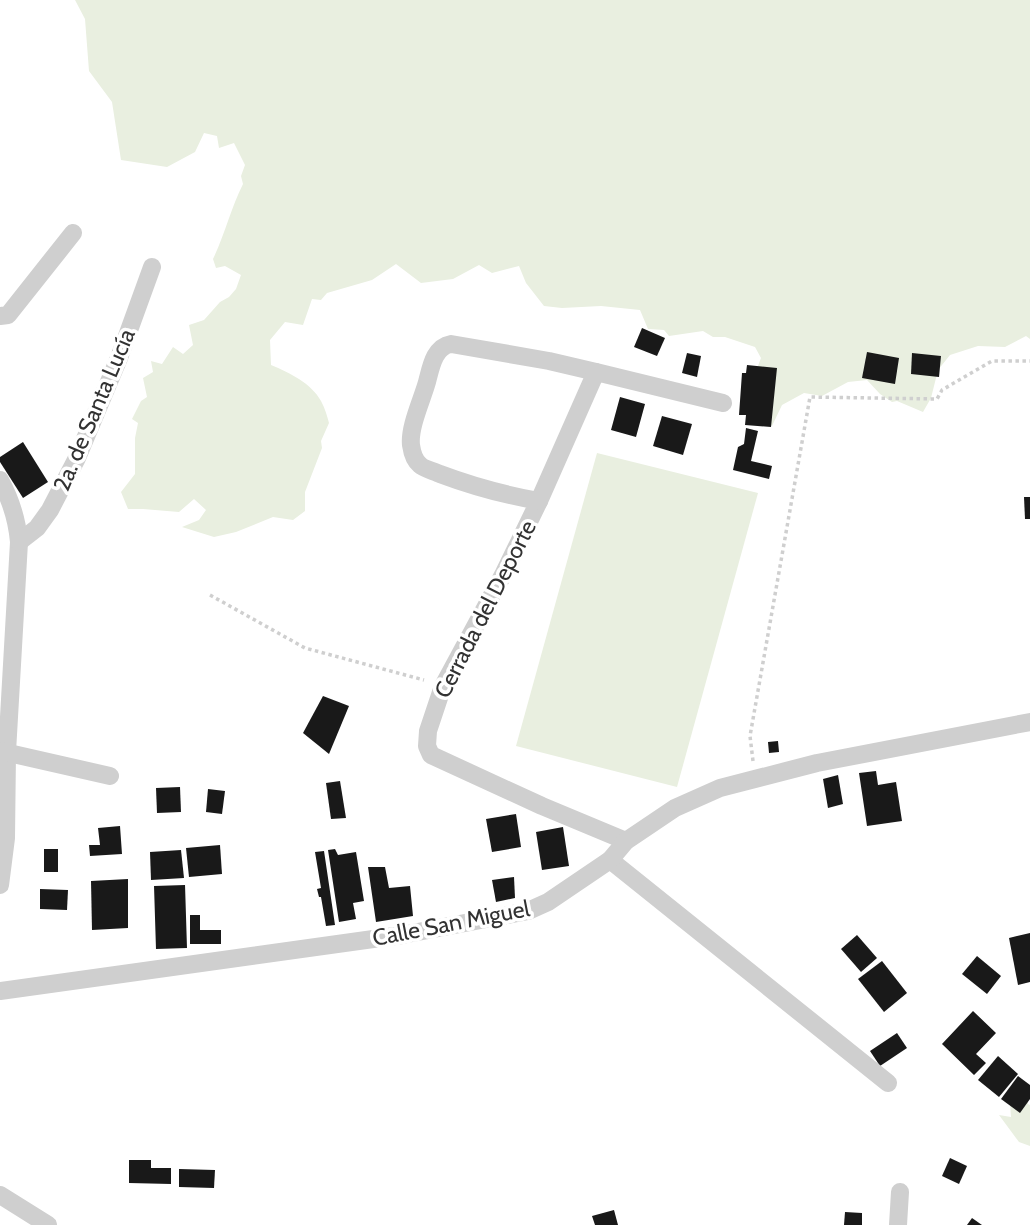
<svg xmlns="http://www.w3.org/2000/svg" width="1030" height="1225" font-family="Cabin,sans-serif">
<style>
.green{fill:#e9efe0}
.building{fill:#191919}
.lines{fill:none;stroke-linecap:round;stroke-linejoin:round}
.path{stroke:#cfcfcf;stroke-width:3.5;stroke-dasharray:3.5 3.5;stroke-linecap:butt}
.minor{stroke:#cfcfcf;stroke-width:18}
.labels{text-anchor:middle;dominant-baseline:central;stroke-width:7;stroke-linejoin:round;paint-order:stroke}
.street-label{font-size:23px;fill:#323232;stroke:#fff}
</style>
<rect width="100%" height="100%" fill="#fff"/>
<g class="green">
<path d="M75,0H1030V339L1026,336L1005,347L978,346L950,355L938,370L931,398L923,412L897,401L892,402L880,394L867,380L848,382L822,396L804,393L782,405L772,426L764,417L751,384L761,358L755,347L725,337H713L703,331L669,336L664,330L648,329L640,310L601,306L562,308L544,306L526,283L519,266L492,273L479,265L453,279L421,283L396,264L372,280L327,293L321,300L312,299L303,325L285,322L270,340L271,365C290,373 311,383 321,401C325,408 327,416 329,423L321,441L322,448L305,492V511L293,520L273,517L236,532L214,537L182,527L199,520L206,510L194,499L179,512L143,509H128L121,492L135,474V438L138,423L132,419L141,401L147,397L143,378L153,372L151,361L162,364L173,347L183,354L193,345L189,325L204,320L220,302L229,297L236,289L241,275L225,266L216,268L213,259C225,234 231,208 243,184L241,176L245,165L234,143L219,148L217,136L204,133L195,152L167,167L121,160L112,102L89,71L85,19Z"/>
<polygon points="597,453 758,493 677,787 516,746"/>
<polygon points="1028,1100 1028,1104 1030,1105 1030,1146 1019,1142 999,1115 1011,1117 1010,1103"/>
</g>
<g class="building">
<polygon points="642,328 665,338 657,356 634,347"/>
<polygon points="867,352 899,358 895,384 862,378"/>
<polygon points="687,353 701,356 697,377 682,373"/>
<polygon points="912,353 941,356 939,377 911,374"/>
<polygon points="747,365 777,368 771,427 745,425 746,415 739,415 742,373 746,373"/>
<polygon points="620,397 645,404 636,437 611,430"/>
<polygon points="662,416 692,424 683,455 653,446"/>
<polygon points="746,428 758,431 751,461 772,466 769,479 733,470 738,447 744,444"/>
<polygon points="23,442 48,482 23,498 0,462 0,457"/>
<polygon points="1024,497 1030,497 1030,519 1025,519"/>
<polygon points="323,696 349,706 329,754 303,733"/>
<polygon points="778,741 779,752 769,753 768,742"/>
<polygon points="876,771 878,785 896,782 902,821 867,826 859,773"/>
<polygon points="838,775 843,804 828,808 823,779"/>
<polygon points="340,781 346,818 331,819 326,783"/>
<polygon points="180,787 181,812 157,813 156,788"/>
<polygon points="208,789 225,791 222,814 206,812"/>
<polygon points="516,814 521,847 492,852 486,819"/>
<polygon points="120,826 122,854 90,856 89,845 100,845 98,828"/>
<polygon points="563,827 569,866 542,870 536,832"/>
<polygon points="220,845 222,874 189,877 186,848"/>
<rect x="44" y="849" width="14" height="23"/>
<polygon points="335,849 338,855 356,852 364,901 353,903 356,919 339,922 328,850"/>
<polygon points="181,850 184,878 151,880 150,852"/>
<polygon points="324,851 335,925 326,926 321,897 319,897 317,889 321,888 315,852"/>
<polygon points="368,867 385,867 389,888 410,886 413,916 376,922"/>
<polygon points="514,877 515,898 496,902 492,880"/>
<polygon points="128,879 128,928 92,930 91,881"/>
<polygon points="185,885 187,948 156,949 154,886"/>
<polygon points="40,889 68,890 67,910 40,909"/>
<polygon points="190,915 200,915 200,930 221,930 221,944 190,944"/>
<polygon points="1030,933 1030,982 1018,985 1009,938"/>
<polygon points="857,935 877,958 861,972 841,949"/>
<polygon points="977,956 1001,976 987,994 962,974"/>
<polygon points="882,961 907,993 884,1012 858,979"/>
<polygon points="973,1011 996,1033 976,1054 986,1063 974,1075 942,1044"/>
<polygon points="897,1033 907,1048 880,1066 870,1051"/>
<polygon points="998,1056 1018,1074 999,1097 978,1080"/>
<polygon points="1018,1076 1030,1085 1030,1099 1020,1113 1001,1099"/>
<polygon points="950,1158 967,1166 959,1184 942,1176"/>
<polygon points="129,1160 151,1160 151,1168 171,1168 171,1184 129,1183"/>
<polygon points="179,1169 215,1170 214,1188 179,1187"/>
<polygon points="614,1210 618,1225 595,1225 592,1216"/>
<polygon points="845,1212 862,1213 862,1225 844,1225"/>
<polygon points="972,1218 982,1225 967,1225"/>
</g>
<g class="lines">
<g class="path">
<polyline points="210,595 305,648 424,680"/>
<polyline points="753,761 750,736 810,397 937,399 942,390 992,361 1030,361"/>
</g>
<g class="minor">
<polyline points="0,316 8,315 73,233"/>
<path d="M596,372L549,361L451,344C434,347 431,367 427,382C422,400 409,427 411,445C412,452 415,461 420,465C424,469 434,471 440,474C472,486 505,495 539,501L504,573L443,686L428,731L427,746L431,755L542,806L626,841"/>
<path d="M0,480C11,500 17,519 19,542L7,752L6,838L0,885"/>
<polyline points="539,501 596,372 723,403"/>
<polyline points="19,542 37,528 50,510 77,458 119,358 152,267"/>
<polyline points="0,751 110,776"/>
<polyline points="610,860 888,1083"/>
<polyline points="0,991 402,935 528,911 548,902 610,860 626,841 675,808 720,788 817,763 1030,722"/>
<polyline points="0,1195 48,1225"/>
<polyline points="898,1225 900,1192"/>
</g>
</g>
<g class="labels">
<g class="street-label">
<text transform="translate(94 410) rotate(-67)">2a. de Santa Lucía</text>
<text transform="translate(485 609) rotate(-63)">Cerrada del Deporte</text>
<text transform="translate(451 923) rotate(-11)">Calle San Miguel</text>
</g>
</g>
</svg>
